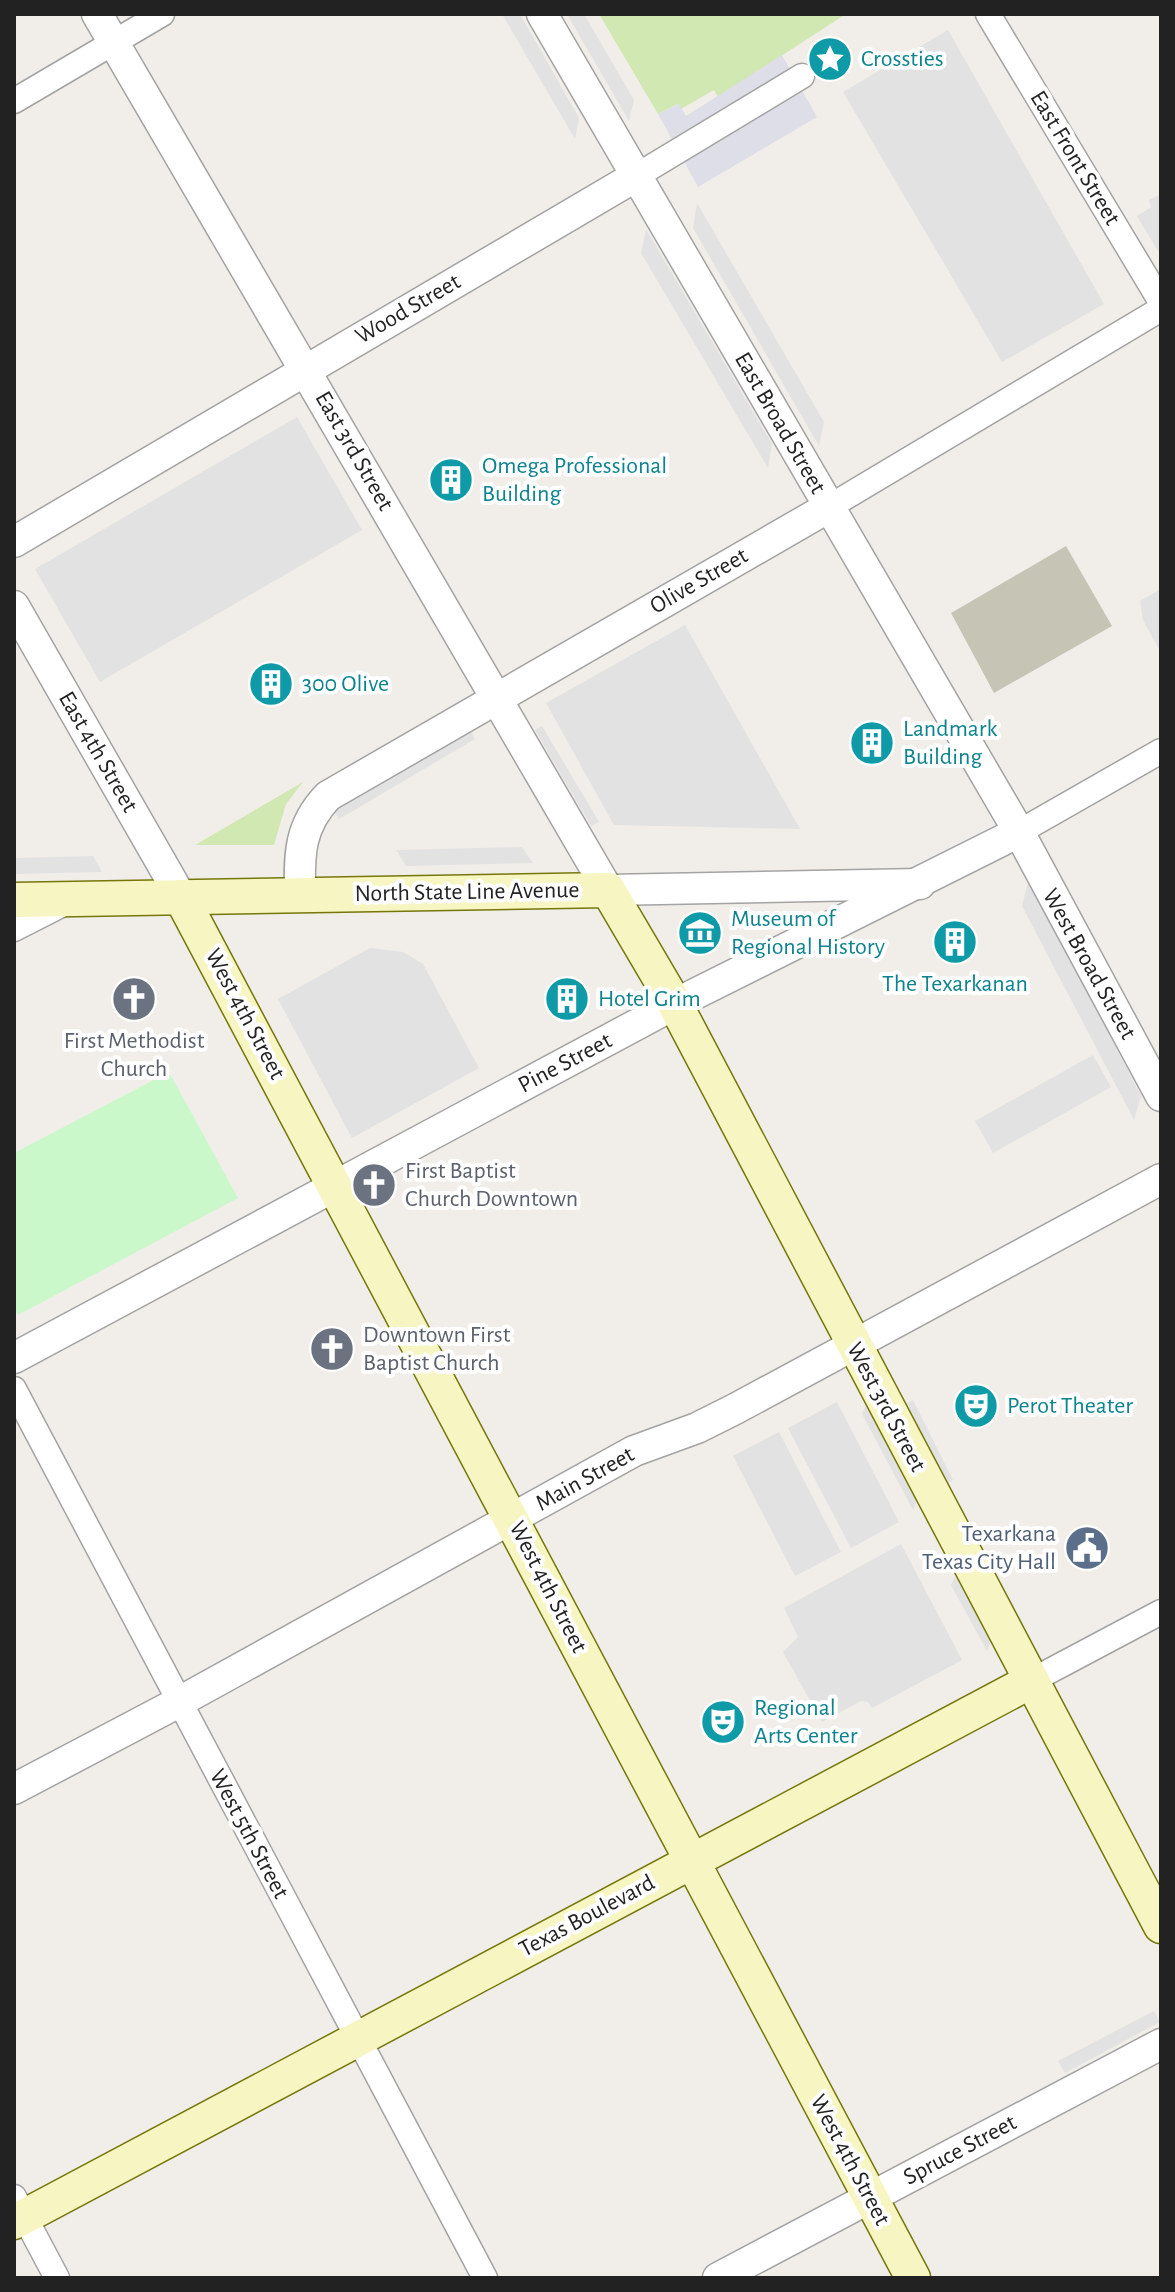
<svg xmlns="http://www.w3.org/2000/svg" width="1175" height="2292" font-family="'Alegreya Sans',sans-serif">
<style>
.construction{fill:#c6c4b5}
.grass{fill:#d2e8b2}
.park{fill:#cbf8ca}
.parking{fill:#e2e2e2}
.plaza{fill:#dddee7}
.lines{fill:none;stroke-linecap:round;stroke-linejoin:round}
.minor-casing{stroke:#a3a3a3;stroke-width:27}
.tertiary-casing{stroke:#a3a3a3;stroke-width:33}
.secondary-casing{stroke:#75770b;stroke-width:37}
.minor{stroke:#fff;stroke-width:24}
.tertiary{stroke:#fff;stroke-width:30}
.secondary{stroke:#f7f5c1;stroke-width:34}
.labels{text-anchor:middle;dominant-baseline:central;stroke-width:8;stroke-linejoin:round;paint-order:stroke}
.culture-label{font-size:24px;fill:#0d838f;stroke:#fff;text-anchor:start}
.street-label{font-size:24px;fill:#222;stroke:#fff}
.worship-label{font-size:24px;fill:#5b616d;stroke:#fff;text-anchor:start}
.service-label{font-size:24px;fill:#4e5e75;stroke:#fff;text-anchor:end}
</style>
<rect width="100%" height="100%" fill="#f1eee9"/>
<polygon class="construction" points="1066,546 1112,626 994,693 951,613"/>
<g class="grass">
<polygon points="599,14 846,14 718,97 714,90 681,109 678,104 658,114"/>
<polygon points="303,782 286,804 274,845 195,845"/>
</g>
<polygon class="park" points="169,1072 238,1198 18,1315 14,1308 14,1153"/>
<g class="parking">
<polygon points="502,14 520,14 579,118 575,139"/>
<polygon points="567,14 584,14 634,100 629,121"/>
<polygon points="948,30 1104,304 1002,362 843,92"/>
<polygon points="1161,194 1161,256 1137,216 1151,207 1149,200"/>
<polygon points="697,203 824,422 819,446 693,228"/>
<polygon points="646,229 772,444 768,468 641,253"/>
<polygon points="297,417 362,530 100,682 35,569"/>
<polygon points="1161,589 1161,653 1143,620 1140,601"/>
<polygon points="685,625 800,829 614,825 546,703"/>
<polygon points="542,726 599,822 591,826 535,730"/>
<polygon points="470,730 475,739 339,819 334,811"/>
<polygon points="522,847 533,863 406,866 396,850"/>
<polygon points="93,856 102,872 14,874 14,858"/>
<polygon points="1029,879 1141,1096 1134,1120 1022,906"/>
<polygon points="370,948 403,952 423,964 479,1068 352,1138 278,999"/>
<polygon points="1093,1055 1111,1087 993,1153 975,1121"/>
<polygon points="871,1394 922,1488 913,1510 862,1414"/>
<polygon points="913,1400 953,1480 947,1484 906,1404"/>
<polygon points="837,1402 899,1522 851,1548 788,1428"/>
<polygon points="779,1432 841,1552 795,1576 733,1456"/>
<polygon points="901,1544 962,1660 872,1708 868,1702 861,1701 822,1722 783,1652 798,1637 784,1608"/>
<polygon points="961,1563 996,1629 987,1651 951,1585"/>
<polygon points="1154,2011 1160,2022 1065,2073 1058,2061"/>
</g>
<polygon class="plaza" points="782,55 817,117 698,187 658,114 679,104 686,116"/>
<g class="lines">
<g class="minor-casing">
<g id="minor">
<polyline points="988,14 1161,302"/>
<polyline points="14,101 162,14"/>
<polyline points="638,175 802,76"/>
<polyline points="829,507 1161,309"/>
<polyline points="1019,832 1161,751"/>
<polyline points="14,929 67,902"/>
<polyline points="14,1389 485,2278"/>
<polyline points="1031,1681 1161,1612"/>
<polyline points="14,2197 57,2278"/>
</g>
</g>
<g class="tertiary-casing">
<g id="tertiary">
<polyline points="97,14 608,890 920,884"/>
<polyline points="542,14 1019,832 1161,1096"/>
<polyline points="14,542 638,175"/>
<polyline points="14,606 181,897"/>
<path d="M300,895C299,855 299,826 328,796L829,507"/>
<polyline points="14,1358 675,1004 1019,832"/>
<polyline points="14,1789 179,1702 634,1451 697,1428 735,1409 1161,1179"/>
<polyline points="718,2278 1161,2044"/>
</g>
</g>
<g class="secondary-casing">
<g id="secondary">
<polyline points="181,897 913,2278"/>
<polyline points="14,900 608,890 675,1004 1161,1926"/>
<polyline points="14,2222 1031,1681"/>
</g>
</g>
<use href="#minor" class="minor"/>
<use href="#tertiary" class="tertiary"/>
<use href="#secondary" class="secondary"/>
</g>
<defs>
<g id="sight-disc" transform="scale(2.3)"><circle r="9.5" fill="#0f9aa8" stroke="#fff"/><path d="M0-6L1.8-2.2L6-1.7L2.9 1.2L3.7 5.4L0 3.3L-3.7 5.4L-2.9 1.2L-6-1.7L-1.8-2.2Z" fill="#fff"/></g>
<g id="building-disc" transform="scale(2.3)"><circle r="9.5" fill="#0f9aa8" stroke="#fff"/><path d="M-4-6H4V6H1V3H-1V6H-4ZM-2.5-4.3h1.7v1.8h-1.7ZM.8-4.3h1.7v1.8H.8ZM-2.5-1h1.7V.8h-1.7ZM.8-1h1.7V.8H.8Z" fill="#fff"/></g>
<g id="museum-disc" transform="scale(2.3)"><circle r="9.5" fill="#0f9aa8" stroke="#fff"/><path d="M0-6L6-3V-2H-6V-3ZM-5-1h2V3h-2ZM-1-1h2V3h-2ZM3-1h2V3H3ZM-6 4H6V6H-6Z" fill="#fff"/></g>
<g id="church-disc" transform="scale(2.3)"><circle r="9.5" fill="#6b7280" stroke="#fff"/><path d="M-1.2-6h2.4v3.5h3.3v2.4h-3.3V6h-2.4V-.1h-3.3v-2.4h3.3Z" fill="#fff"/></g>
<g id="theatre-disc" transform="scale(2.3)"><circle r="9.5" fill="#0f9aa8" stroke="#fff"/><path d="M-5-5.5Q0-4 5-5.5V0Q5 5 0 6Q-5 5-5 0ZM-3.3-2.5H-1v1.5H-3.3ZM1-2.5H3.3v1.5H1ZM-2.8 1Q0 5.5 2.8 1Z" fill="#fff"/></g>
<g id="civic-disc" transform="scale(2.3)"><circle r="9.5" fill="#5c6f8a" stroke="#fff"/><path d="M-.6-6.5H3V-4.5H.6V-3L4-1V1h2V6H-6V1h2V-1L-.6-3ZM-1.2 2.5V6h2.4V2.5Z" fill="#fff"/></g>
</defs>
<g fill-rule="evenodd">
<use href="#sight-disc" x="830" y="59"/>
<use href="#building-disc" x="451" y="480"/>
<use href="#building-disc" x="271" y="684"/>
<use href="#building-disc" x="872" y="743"/>
<use href="#museum-disc" x="700" y="933"/>
<use href="#building-disc" x="955" y="942"/>
<use href="#church-disc" x="134" y="999"/>
<use href="#building-disc" x="567" y="999"/>
<use href="#church-disc" x="374" y="1185"/>
<use href="#church-disc" x="332" y="1349"/>
<use href="#theatre-disc" x="976" y="1406"/>
<use href="#civic-disc" x="1087" y="1548"/>
<use href="#theatre-disc" x="723" y="1722"/>
</g>
<g class="labels">
<g class="culture-label">
<text x="861" y="59">Crossties</text>
<text x="482" y="466">Omega Professional<tspan x="482" dy="28">Building</tspan></text>
<text x="302" y="684">300 Olive</text>
<text x="903" y="729">Landmark<tspan x="903" dy="28">Building</tspan></text>
<text x="731" y="919">Museum of<tspan x="731" dy="28">Regional History</tspan></text>
<text x="955" y="984" text-anchor="middle">The Texarkanan</text>
<text x="598" y="999">Hotel Grim</text>
<text x="1007" y="1406">Perot Theater</text>
<text x="754" y="1708">Regional<tspan x="754" dy="28">Arts Center</tspan></text>
</g>
<g class="street-label">
<text transform="translate(1075 158) rotate(59)">East Front Street</text>
<text transform="translate(408 309) rotate(-30)">Wood Street</text>
<text transform="translate(780 423) rotate(60)">East Broad Street</text>
<text transform="translate(354 451) rotate(60)">East 3rd Street</text>
<text transform="translate(699 581) rotate(-30)">Olive Street</text>
<text transform="translate(98 752) rotate(60)">East 4th Street</text>
<text transform="translate(467 892) rotate(-1)">North State Line Avenue</text>
<text transform="translate(1089 964) rotate(61)">West Broad Street</text>
<text transform="translate(245 1014) rotate(62)">West 4th Street</text>
<text transform="translate(565 1063) rotate(-28)">Pine Street</text>
<text transform="translate(886 1407) rotate(62)">West 3rd Street</text>
<text transform="translate(585 1479) rotate(-29)">Main Street</text>
<text transform="translate(548 1587) rotate(63)">West 4th Street</text>
<text transform="translate(249 1834) rotate(62)">West 5th Street</text>
<text transform="translate(587 1916) rotate(-28)">Texas Boulevard</text>
<text transform="translate(960 2150) rotate(-28)">Spruce Street</text>
<text transform="translate(850 2160) rotate(62)">West 4th Street</text>
</g>
<g class="worship-label">
<text x="134" y="1041" text-anchor="middle">First Methodist<tspan x="134" dy="28">Church</tspan></text>
<text x="405" y="1171">First Baptist<tspan x="405" dy="28">Church Downtown</tspan></text>
<text x="363" y="1335">Downtown First<tspan x="363" dy="28">Baptist Church</tspan></text>
</g>
<g class="service-label">
<text x="1056" y="1534">Texarkana<tspan x="1056" dy="28">Texas City Hall</tspan></text>
</g>
</g>
<rect width="1175" height="2292" fill="none" stroke="#222222" stroke-width="32"/>
</svg>
